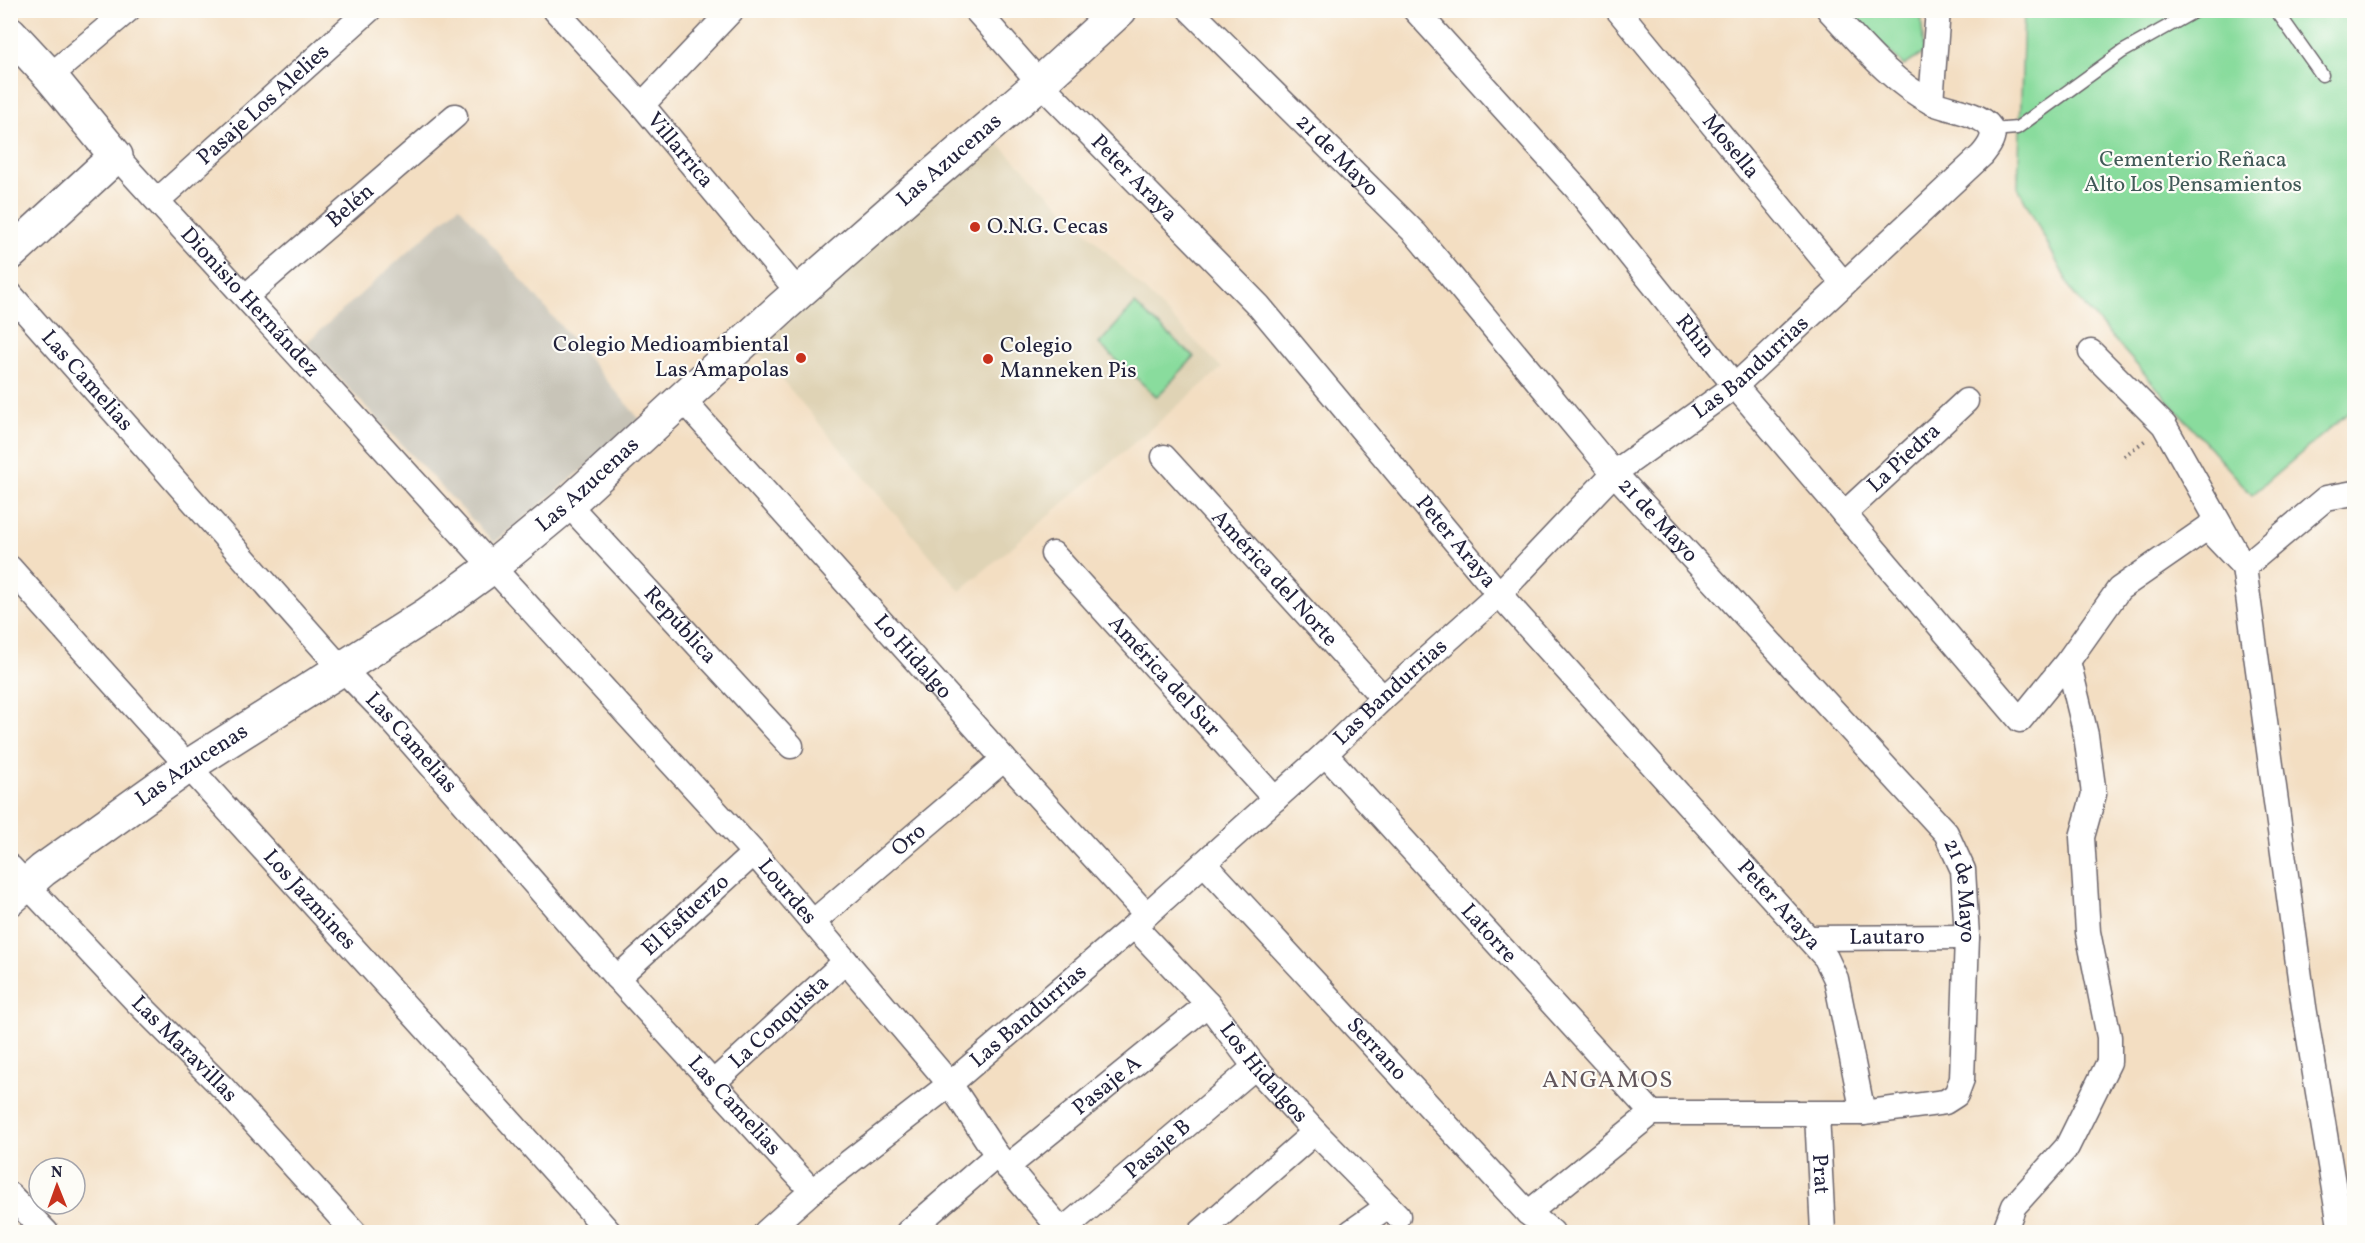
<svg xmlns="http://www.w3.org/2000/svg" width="2365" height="1243" font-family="Vollkorn,serif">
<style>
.built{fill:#dfd3b5}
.industrial{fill:#c8c4b8}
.green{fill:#89dc9d;stroke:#567f6c;stroke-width:1.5}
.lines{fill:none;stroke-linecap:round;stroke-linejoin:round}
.lane-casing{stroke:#6b646a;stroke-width:15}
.street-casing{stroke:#6b646a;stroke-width:27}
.secondary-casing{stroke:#6b646a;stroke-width:36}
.path{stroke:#6b646a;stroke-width:4;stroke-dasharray:1.5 4.5;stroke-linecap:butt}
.lane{stroke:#fff;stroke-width:12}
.street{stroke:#fff;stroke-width:24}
.secondary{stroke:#fff;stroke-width:33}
.poi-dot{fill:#c8321e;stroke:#fdfcf7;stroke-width:2}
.labels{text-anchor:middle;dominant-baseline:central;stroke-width:4.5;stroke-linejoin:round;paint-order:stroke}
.street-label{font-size:22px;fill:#22223b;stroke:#fdfcf7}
.park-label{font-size:22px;fill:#415a58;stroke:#fdfcf7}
.poi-label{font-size:22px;fill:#22223b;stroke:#fdfcf7;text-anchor:start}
.neighbourhood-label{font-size:24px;letter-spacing:1.5px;fill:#63575c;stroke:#fdfcf7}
</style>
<rect width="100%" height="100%" fill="#fdfcf7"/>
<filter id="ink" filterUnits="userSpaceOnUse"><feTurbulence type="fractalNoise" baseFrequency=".0167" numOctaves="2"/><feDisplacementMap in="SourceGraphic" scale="12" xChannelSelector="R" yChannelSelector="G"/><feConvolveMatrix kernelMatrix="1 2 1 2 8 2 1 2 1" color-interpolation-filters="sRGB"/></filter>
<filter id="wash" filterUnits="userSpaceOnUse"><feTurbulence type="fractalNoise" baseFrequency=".008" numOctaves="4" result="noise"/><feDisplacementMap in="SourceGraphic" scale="24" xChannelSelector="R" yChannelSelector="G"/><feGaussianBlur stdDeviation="1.35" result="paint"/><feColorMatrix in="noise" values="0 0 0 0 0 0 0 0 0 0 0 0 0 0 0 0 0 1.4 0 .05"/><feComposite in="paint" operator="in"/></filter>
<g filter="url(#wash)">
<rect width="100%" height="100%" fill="#f3dec2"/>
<polygon class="built" points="990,135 1222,368 960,591 757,350"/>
<polygon class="industrial" points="459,206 641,421 494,543 306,343"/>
<g class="green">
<polygon points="1856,11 1921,11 1924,53 1904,66 1852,14"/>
<polygon points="2024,11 2354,11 2354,408 2252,495 2073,293 2018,187"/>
<polygon points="1135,304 1194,357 1157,397 1099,344"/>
</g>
</g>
<g filter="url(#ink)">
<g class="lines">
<g class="lane-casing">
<g id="lane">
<polyline points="2276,10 2322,75"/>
<polyline points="1992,130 2017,128 2122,52 2197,10"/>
</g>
</g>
<g class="street-casing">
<g id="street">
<path id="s1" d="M555,10L642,105L799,293"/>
<path id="s2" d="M976,10L1040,83L1259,306L1499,594L1826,958L1836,979L1863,1113"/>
<path id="s3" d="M1190,10L1415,233L1614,473L1946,833L1963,870L1967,937L1962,1079L1956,1095L1945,1102L1863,1113H1652L1528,1213"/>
<path id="s4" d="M1415,10L1577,189L1735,386L2020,720L2068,661L2119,589L2207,528L2244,567L2326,498L2354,493"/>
<path id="s5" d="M1618,10L1843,283"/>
<polyline points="50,76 128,10"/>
<polyline points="1931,102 1938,10"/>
<polyline points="642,105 732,10"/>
<path id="s6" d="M116,156L754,853L950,1084L997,1155L1063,1232"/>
<path id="s7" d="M158,200L369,10"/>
<path id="s8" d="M10,294L331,657L387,715L617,978L812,1191"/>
<path id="s9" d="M246,296L455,116"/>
<polyline points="2091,352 2164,425 2244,567 2304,1007 2341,1232"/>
<path id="s10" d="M682,399L1004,759L1146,914"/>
<path id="s11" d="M1164,457L1383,698"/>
<path id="s12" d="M568,504L791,746"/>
<path id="s13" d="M1844,514L1966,401"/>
<path id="s14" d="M1053,554L1275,799"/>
<path id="s15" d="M10,568C208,791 411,1009 609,1232"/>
<path id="s16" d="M1325,754L1652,1113"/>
<path id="s17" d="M1204,863L1528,1213L1552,1232"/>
<path id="s18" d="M10,867L137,1002L223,1088L354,1232"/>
<path id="s19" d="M813,922L1004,759"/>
<path id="s20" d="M1134,926L1208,1004L1255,1067L1315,1132L1398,1216"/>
<path id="s21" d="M1809,938L1967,937"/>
<path id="s22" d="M617,978L754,853"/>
<path id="s23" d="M713,1083L846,961"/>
<path id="s24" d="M1817,1114L1823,1232"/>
<path id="s25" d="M1007,1167L1208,1004"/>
<polyline points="10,1195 46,1232"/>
<path id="s26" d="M1062,1231L1255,1067"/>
<path id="s27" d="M766,1232L812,1191L950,1084L1134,926L1325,754L1383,698L1499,594L1614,473L1735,386L1982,155C1987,149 1995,139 1992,131C1986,113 1947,110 1931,102C1891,82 1860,43 1829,10"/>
<polyline points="908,1232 997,1155"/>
<polyline points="1201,1232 1315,1132"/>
<polyline points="1351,1232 1388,1206"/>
<polyline points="2004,1232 2014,1206 2067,1147 2109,1062 2109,1037 2088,932 2082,837 2094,794 2086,735 2068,661"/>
</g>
</g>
<g class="secondary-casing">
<g id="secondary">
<polyline points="10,33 50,76 116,156 10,254"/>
<path id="s28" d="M10,899L43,870L187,767L426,615L492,567L568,504L780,309L916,189L1040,83L1120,10"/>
</g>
</g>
<polyline class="path" points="2124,456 2147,439"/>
<use href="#lane" class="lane"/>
<use href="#street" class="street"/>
<use href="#secondary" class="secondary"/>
</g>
</g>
<g class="poi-dot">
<circle cx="975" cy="227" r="6"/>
<circle cx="801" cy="358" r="6"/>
<circle cx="988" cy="359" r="6"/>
</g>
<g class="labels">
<g class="street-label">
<text stroke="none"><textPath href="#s7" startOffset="142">Pasaje Los Alelies</textPath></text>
<text stroke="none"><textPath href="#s5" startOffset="177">Mosella</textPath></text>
<text stroke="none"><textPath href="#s1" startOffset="188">Villarrica</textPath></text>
<text stroke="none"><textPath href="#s3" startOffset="207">21 de Mayo</textPath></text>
<text stroke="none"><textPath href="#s28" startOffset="1198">Las Azucenas</textPath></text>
<text stroke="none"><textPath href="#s2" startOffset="231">Peter Araya</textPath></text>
<text stroke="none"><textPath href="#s9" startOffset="138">Belén</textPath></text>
<text stroke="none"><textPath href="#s6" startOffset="198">Dionisio Hernández</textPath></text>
<text stroke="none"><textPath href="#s4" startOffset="430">Rhin</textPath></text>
<text stroke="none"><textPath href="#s27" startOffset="1312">Las Bandurrias</textPath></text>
<text stroke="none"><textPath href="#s8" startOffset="116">Las Camelias</textPath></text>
<text stroke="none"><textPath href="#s13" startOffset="82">La Piedra</textPath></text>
<text stroke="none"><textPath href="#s28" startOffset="712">Las Azucenas</textPath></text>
<text stroke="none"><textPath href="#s3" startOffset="693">21 de Mayo</textPath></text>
<text stroke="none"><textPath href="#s2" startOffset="717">Peter Araya</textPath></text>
<text stroke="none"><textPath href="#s11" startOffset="164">América del Norte</textPath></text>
<text stroke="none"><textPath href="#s12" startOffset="165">República</textPath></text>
<text stroke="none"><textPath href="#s10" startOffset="346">Lo Hidalgo</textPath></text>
<text stroke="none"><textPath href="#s14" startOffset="165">América del Sur</textPath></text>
<text stroke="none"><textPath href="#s27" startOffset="826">Las Bandurrias</textPath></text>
<text stroke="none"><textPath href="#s8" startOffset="602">Las Camelias</textPath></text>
<text stroke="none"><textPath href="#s28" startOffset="226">Las Azucenas</textPath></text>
<text stroke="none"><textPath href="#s19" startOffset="126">Oro</textPath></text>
<text stroke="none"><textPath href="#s6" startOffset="996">Lourdes</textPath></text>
<text stroke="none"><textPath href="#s3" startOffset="1179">21 de Mayo</textPath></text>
<text stroke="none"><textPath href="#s15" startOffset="447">Los Jazmines</textPath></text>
<text stroke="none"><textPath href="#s2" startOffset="1203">Peter Araya</textPath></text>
<text stroke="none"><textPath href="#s22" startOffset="93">El Esfuerzo</textPath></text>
<text stroke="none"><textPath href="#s16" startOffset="243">Latorre</textPath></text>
<text stroke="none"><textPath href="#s21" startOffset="78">Lautaro</textPath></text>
<text stroke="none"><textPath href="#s27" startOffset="340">Las Bandurrias</textPath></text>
<text stroke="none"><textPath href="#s23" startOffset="90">La Conquista</textPath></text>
<text stroke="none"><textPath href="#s18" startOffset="252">Las Maravillas</textPath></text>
<text stroke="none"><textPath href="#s17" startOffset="254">Serrano</textPath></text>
<text stroke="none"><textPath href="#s20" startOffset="196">Los Hidalgos</textPath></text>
<text stroke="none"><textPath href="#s25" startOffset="129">Pasaje A</textPath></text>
<text stroke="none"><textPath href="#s8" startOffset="1088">Las Camelias</textPath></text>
<text stroke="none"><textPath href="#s26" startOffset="126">Pasaje B</textPath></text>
<text stroke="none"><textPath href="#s24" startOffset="60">Prat</textPath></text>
</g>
<g class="park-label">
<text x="2193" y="160">Cementerio Reñaca<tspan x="2193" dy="25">Alto Los Pensamientos</tspan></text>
</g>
<g class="poi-label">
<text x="987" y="227">O.N.G. Cecas</text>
<text x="789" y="345" text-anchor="end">Colegio Medioambiental<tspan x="789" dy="25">Las Amapolas</tspan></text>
<text x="1000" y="346">Colegio<tspan x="1000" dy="25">Manneken Pis</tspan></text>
</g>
<g class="neighbourhood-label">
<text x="1608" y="1081">ANGAMOS</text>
</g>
</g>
<rect width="2365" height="1243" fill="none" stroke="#fdfcf7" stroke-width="36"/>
<g transform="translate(57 1186) rotate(359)"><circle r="28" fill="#fdfcf7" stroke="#a5a5ac" stroke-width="1.5"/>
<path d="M0-4.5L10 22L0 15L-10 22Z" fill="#c8321e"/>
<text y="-9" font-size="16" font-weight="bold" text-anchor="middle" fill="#22223b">N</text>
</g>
</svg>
